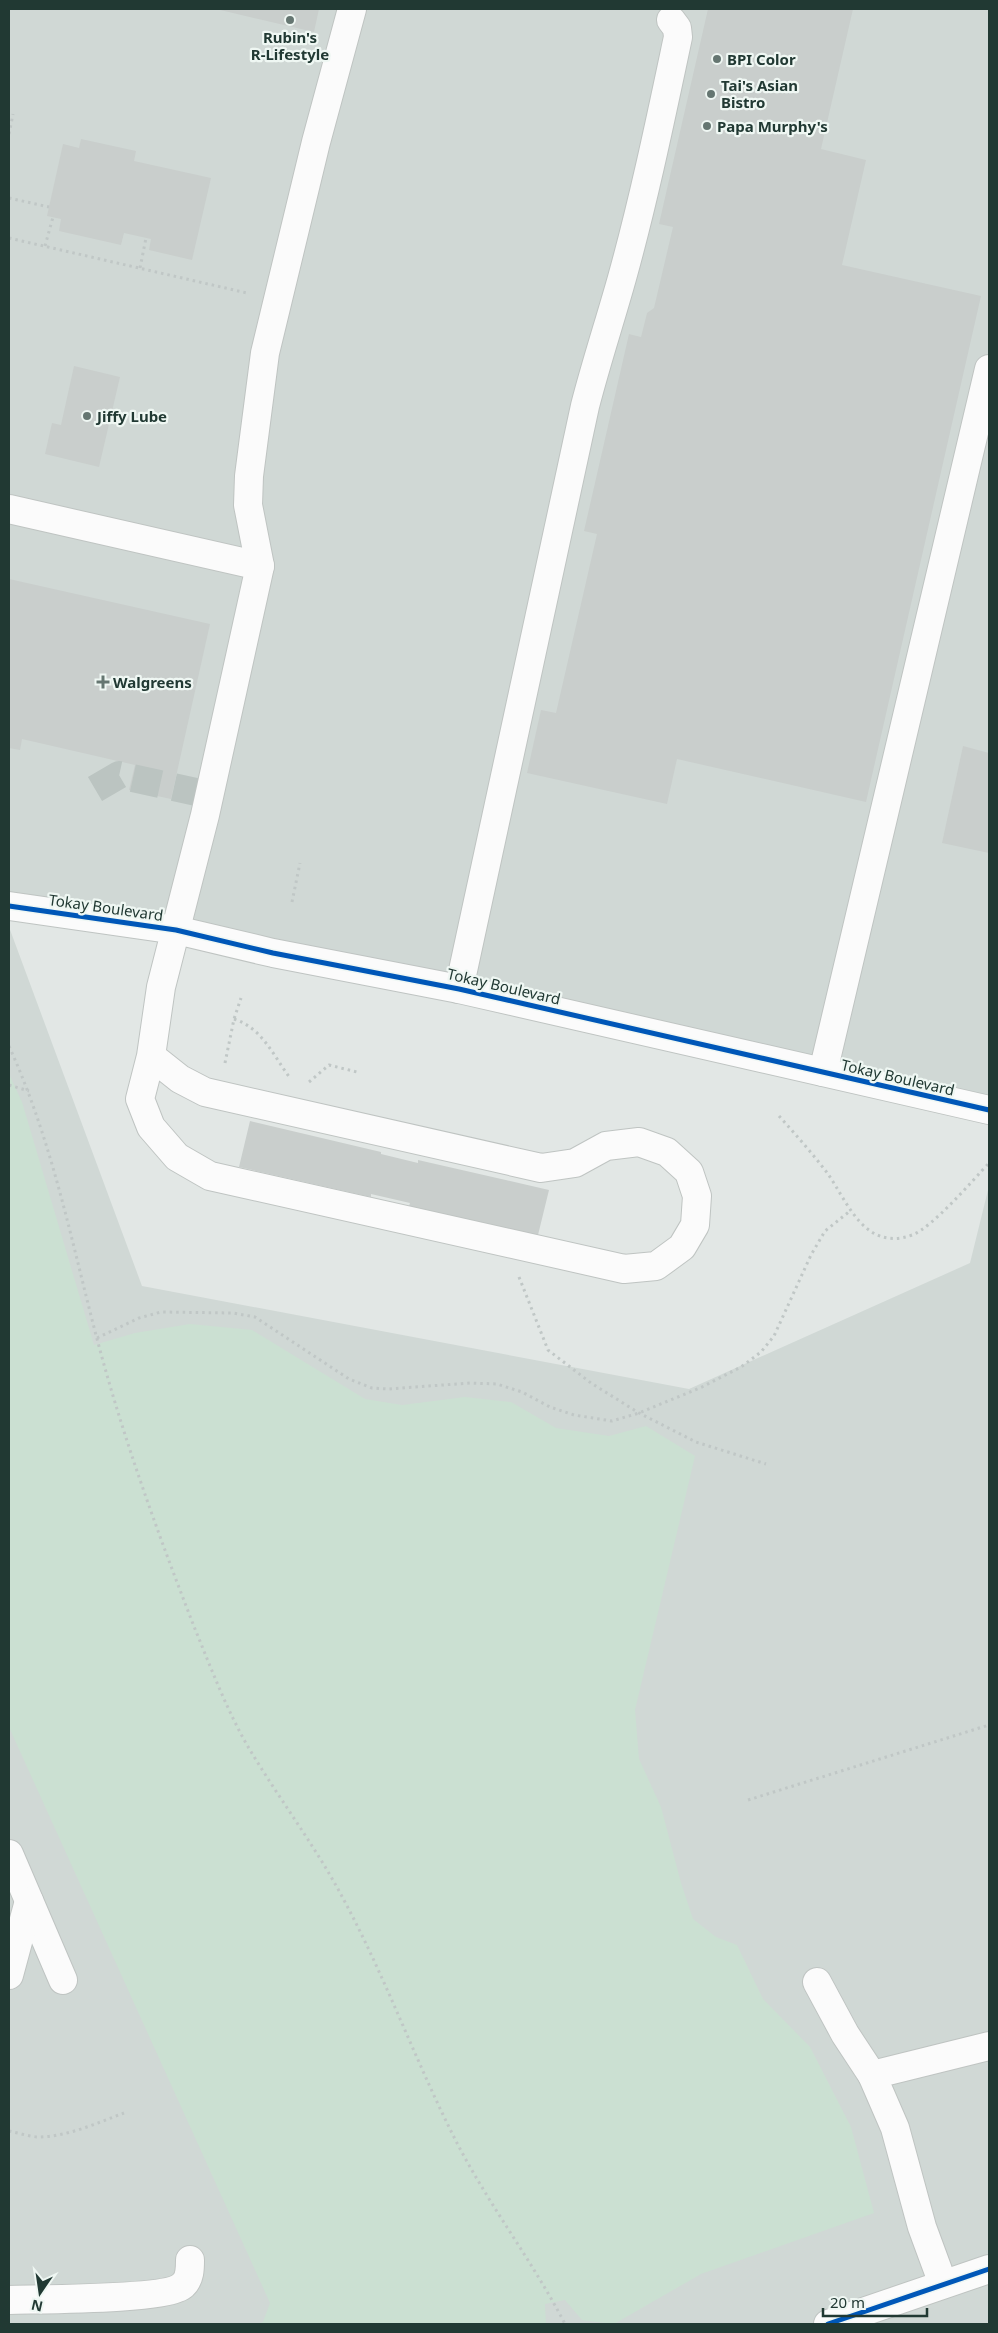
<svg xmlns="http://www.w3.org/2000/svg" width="998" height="2333" font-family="'Noto Sans',sans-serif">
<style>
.built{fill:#d0d8d5}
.green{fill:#cbe0d2}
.building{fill:#c9cecc}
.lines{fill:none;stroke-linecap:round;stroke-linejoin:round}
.minor-tunnel{stroke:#bbc4c1;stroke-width:28;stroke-dasharray:28 14;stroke-linecap:butt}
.minor-casing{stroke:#bfc4c2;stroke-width:30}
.path{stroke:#c0c7c6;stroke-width:3;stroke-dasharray:2.5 4;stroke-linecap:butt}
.minor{stroke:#fbfbfb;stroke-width:28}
.cycleway-casing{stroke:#eff7f3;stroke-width:8}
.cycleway{stroke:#0057b8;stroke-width:5}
.poi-dot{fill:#657671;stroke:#eff7f3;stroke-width:2}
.labels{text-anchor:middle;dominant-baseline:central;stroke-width:4.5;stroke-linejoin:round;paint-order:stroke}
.poi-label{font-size:15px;font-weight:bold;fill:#213933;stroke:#eff7f3;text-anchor:start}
.street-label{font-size:15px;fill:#213933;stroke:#eff7f3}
</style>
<rect width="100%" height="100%" fill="#e2e7e5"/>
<g class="built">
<polygon points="9,9 989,9 989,1110 9,906"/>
<polygon points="9,927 142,1286 689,1389 970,1263 989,1186 989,2324 9,2324"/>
</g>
<polygon class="green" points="9,1074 22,1102 94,1345 135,1333 190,1324 252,1330 365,1399 402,1405 465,1397 511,1402 556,1428 609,1436 646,1426 695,1456 635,1710 639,1759 661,1807 681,1883 693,1919 716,1937 737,1945 763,1999 810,2047 851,2127 874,2213 701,2274 614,2324 582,2320 565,2300 545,2304 546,2324 258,2324 263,2322 270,2303 9,1727"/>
<g class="building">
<polygon points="216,9 319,9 314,32"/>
<polygon points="708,9 853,9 821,149 866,160 842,265 981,296 866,802 677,759 667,804 527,773 541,710 556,713 597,534 584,531 629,334 641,337 647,313 654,308 673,227 659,224"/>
<polygon points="81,139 136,151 134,161 211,178 192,260 149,250 151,239 124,233 121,245 59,231 61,219 47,216 63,144 79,148"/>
<polygon points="74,366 120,377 99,467 45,454 52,423 61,425"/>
<polygon points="9,579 210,624 171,799 129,790 135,765 22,739 20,750 9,748"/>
<polygon points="963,746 989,753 989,853 942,843"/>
<polygon points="250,1121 381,1152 381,1154 418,1163 418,1160 549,1190 538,1235 409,1206 410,1203 371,1194 371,1197 239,1167"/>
</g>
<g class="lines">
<polyline class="minor-tunnel" points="95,789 119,775 210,795"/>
<g class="minor-casing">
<g id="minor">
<polyline points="9,509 260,566"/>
<polyline points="9,906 176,930 273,953 459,989 989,1110"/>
<path d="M459,989L585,406C596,363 610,321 622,278C644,199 661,117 678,37L677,28L671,20"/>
<polyline points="151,1056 180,1079 205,1092 541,1168 575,1163 606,1146 639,1142 667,1152 689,1172 697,1196 695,1225 682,1247 656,1266 624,1269 210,1176 177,1157 151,1127 140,1099 151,1056 161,987 205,815 260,566 248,505 249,476 265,353 316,142 352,9"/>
<polyline points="823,1072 989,369"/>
<polyline points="9,1854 63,1980"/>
<polyline points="9,1975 29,1901"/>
<polyline points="817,1982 845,2034 872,2075"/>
<polyline points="943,2284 922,2227 895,2128 872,2075 989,2046"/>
<path d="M9,2300C37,2299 168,2300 183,2285C190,2279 190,2268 190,2260"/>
<polyline points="828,2324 989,2269"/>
</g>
</g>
<g class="path">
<polyline points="9,134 13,114"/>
<polyline points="9,198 49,207"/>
<polyline points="9,238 247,293"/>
<polyline points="45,246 53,217"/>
<polyline points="140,268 146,238"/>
<polyline points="292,902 300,863"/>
<path d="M234,1019C262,1028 273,1055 290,1078"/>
<path d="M9,1046C52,1141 70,1235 96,1335C122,1435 158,1534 195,1629C211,1668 226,1708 247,1745C273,1789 304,1831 330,1875C380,1961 412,2055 457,2143C489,2205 533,2262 565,2324"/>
<polyline points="225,1063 234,1019 241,998"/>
<polyline points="309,1082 329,1065 357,1072"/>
<polyline points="9,1085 29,1091"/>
<path d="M779,1116C796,1135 813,1154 828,1174C848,1203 865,1252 912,1235C932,1228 973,1180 989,1163"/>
<polyline points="519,1277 548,1350 591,1383 639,1413 696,1442 766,1464"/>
<polyline points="97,1338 139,1318 161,1312 233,1313 255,1317 349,1379 372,1388 388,1389 470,1383 497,1384 522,1392 550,1407 574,1415 612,1421 639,1413 702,1387 741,1367 761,1352 774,1336 811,1255 825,1231 850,1211"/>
<polyline points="748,1800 989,1725"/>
<path d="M9,2131C19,2133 30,2137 40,2137C69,2136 97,2123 124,2113"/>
</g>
<use href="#minor" class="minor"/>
<g class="cycleway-casing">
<g id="cycleway">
<polyline points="9,906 176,930 273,953 459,989 989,1110"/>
<polyline points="828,2324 989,2269"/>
</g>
</g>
<use href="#cycleway" class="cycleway"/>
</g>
<g class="poi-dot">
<circle cx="290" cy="20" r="5"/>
<circle cx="717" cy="59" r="5"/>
<circle cx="711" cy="94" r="5"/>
<circle cx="707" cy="126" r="5"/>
<circle cx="87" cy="416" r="5"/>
<path d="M100.5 674.5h5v5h5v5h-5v5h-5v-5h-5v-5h5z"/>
</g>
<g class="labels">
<g class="poi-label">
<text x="290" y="37" text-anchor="middle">Rubin's<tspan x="290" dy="17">R-Lifestyle</tspan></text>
<text x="727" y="59">BPI Color</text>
<text x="721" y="85">Tai's Asian<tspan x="721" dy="17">Bistro</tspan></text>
<text x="717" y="126">Papa Murphy's</text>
<text x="97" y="416">Jiffy Lube</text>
<text x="113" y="682">Walgreens</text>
</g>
<g class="street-label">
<text transform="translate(106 907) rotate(8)">Tokay Boulevard</text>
<text transform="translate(504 986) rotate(13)">Tokay Boulevard</text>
<text transform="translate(898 1077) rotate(13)">Tokay Boulevard</text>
</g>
</g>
<rect width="998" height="2333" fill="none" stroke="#213933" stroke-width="20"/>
<g transform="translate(40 2293) rotate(193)" stroke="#eff7f3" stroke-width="4" paint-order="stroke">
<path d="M0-4L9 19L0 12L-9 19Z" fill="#213933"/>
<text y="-8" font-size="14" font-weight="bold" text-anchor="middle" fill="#213933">N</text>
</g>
<path d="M823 2308v8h104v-8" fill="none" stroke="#213933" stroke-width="2.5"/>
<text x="830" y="2308" font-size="15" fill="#213933" stroke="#eff7f3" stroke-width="4" paint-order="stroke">20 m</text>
</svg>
